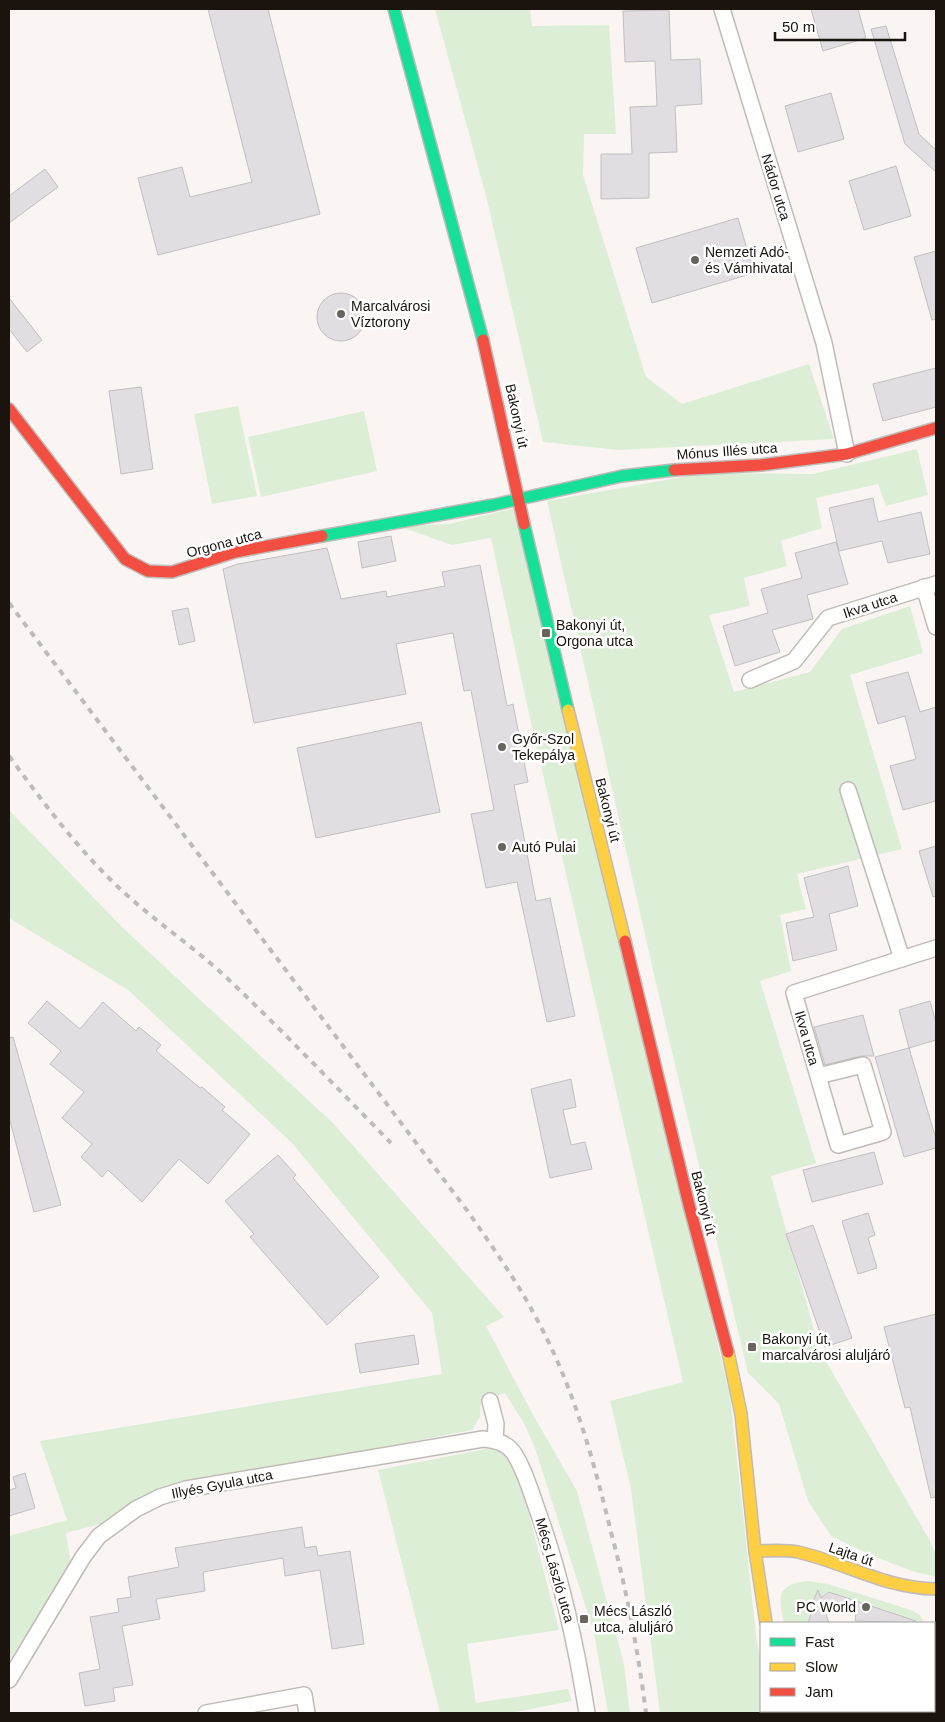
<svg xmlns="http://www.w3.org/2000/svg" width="945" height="1722" font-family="Arial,sans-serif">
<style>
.green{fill:#dcefd6}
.building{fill:#e1dde1;stroke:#c2bfc2}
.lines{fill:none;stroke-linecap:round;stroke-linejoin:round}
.street-casing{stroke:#c1bbb7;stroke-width:18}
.fast-casing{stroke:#c1bbb7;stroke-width:14}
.slow-casing{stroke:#c1bbb7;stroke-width:14}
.jam-casing{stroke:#c1bbb7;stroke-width:14}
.street{stroke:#fefefd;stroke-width:15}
.fast{stroke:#16e098;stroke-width:11}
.slow{stroke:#ffcf43;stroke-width:11}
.jam{stroke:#f24e42;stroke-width:11}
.rail{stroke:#bdbbbb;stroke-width:4;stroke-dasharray:6 6;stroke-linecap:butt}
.poi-dot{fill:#69635e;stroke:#fff;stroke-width:2}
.labels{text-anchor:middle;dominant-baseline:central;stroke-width:5;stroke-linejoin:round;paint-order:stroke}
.street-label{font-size:14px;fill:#1b140e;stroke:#fff}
.poi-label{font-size:14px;fill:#1b140e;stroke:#fff;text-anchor:start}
</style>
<rect width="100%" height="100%" fill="#faf5f2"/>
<g class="green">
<polygon points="435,9 530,9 532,26 609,25 616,134 584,134 583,175 646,377 682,404 809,364 834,439 618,450 543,442 486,196"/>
<polygon points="238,406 257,496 212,504 194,414"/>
<polygon points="364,411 377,471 261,497 248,437"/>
<polygon points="917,449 928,495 886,506 878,484 816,498 822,528 781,541 787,566 744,578 750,606 709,615 734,692 810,672 842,629 910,606 923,653 850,675 902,849 797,874 806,909 780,915 791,971 760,981 816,1163 771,1176 820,1351 929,1539 936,1554 936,1577 915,1572 875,1557 831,1536 808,1501 779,1404 748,1373 660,1001 547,501 705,473 813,474"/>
<polygon points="515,508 730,1395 757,1643 761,1661 761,1711 774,1711 775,1713 660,1713 631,1489 610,1401 683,1382 525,696 491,538 452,545 398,526 449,524"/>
<polygon points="9,810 123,928 334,1124 504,1317 486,1326 532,1413 577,1491 624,1664 630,1713 608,1713 594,1633 535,1448 525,1425 505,1393 481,1400 480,1417 472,1430 187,1485 139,1514 66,1533 71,1564 9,1661 9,1536 67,1520 40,1441 442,1374 432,1313 292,1143 128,990 9,918"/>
<polygon points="496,1447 516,1464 559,1630 467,1644 476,1703 568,1689 572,1701 510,1713 440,1713 378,1470"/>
<path d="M807,1581L828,1584L911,1610L921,1616L924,1623H896L894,1613L829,1592C818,1600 808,1607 811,1623H784C778,1597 776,1585 807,1581Z"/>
<polygon points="804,1711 874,1711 873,1713 804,1713"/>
</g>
<g class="building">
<polygon points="208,9 268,9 320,214 158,255 138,178 182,167 190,197 252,182"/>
<polygon points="811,9 858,9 866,38 823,51"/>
<polygon points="669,10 671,60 700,59 702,104 675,106 677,152 649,153 649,198 601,199 601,154 632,154 630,107 657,106 655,61 625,62 623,11"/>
<polygon points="886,26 919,134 936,150 936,172 905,144 871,29"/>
<polygon points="831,93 844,139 798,152 785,106"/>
<polygon points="896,166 911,216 864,230 849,181"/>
<polygon points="45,169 58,187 9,223 9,196"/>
<polygon points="738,218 754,273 652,303 636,248"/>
<polygon points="936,251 936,319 932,320 914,257"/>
<circle cx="341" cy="317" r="24"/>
<polygon points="9,298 42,340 27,352 9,329"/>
<polygon points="936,368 936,407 883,421 873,384"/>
<polygon points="141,387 153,469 121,474 109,391"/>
<polygon points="873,498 878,522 921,512 930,554 888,563 882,541 839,551 829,508"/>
<polygon points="391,536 396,561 362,568 358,542"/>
<polygon points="836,542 848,584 807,595 813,619 772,630 780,652 735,666 723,626 768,613 761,589 802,578 795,553"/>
<polygon points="327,548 341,599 386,591 387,597 445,586 442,572 480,565 507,706 513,704 528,782 514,785 536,901 550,898 575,1016 547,1022 517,882 486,888 471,814 494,810 471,690 464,691 453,633 396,644 406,694 254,723 223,569 238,564"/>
<polygon points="188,608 195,641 179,645 172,611"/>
<polygon points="908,672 920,712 936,707 936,801 903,810 890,766 916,759 905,716 878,724 866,683"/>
<polygon points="421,722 440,812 316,838 297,748"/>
<polygon points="936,846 936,896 933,897 919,851"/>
<polygon points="848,866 858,906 829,914 837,950 793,961 786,923 814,917 804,878"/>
<polygon points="47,1001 80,1029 103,1002 136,1031 139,1027 161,1045 156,1051 200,1088 202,1087 225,1107 222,1110 250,1134 208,1184 179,1159 142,1202 108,1170 102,1177 81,1157 92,1144 62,1118 84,1092 50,1064 61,1051 28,1023"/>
<polygon points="930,1001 936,1023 936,1040 909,1048 899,1010"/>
<polygon points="863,1015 874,1056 861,1056 825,1065 814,1027"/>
<polygon points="13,1037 61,1205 34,1212 9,1117 9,1038"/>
<polygon points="909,1048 936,1139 936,1148 904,1157 875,1057"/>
<polygon points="571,1079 576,1107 563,1110 571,1145 585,1142 592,1169 550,1178 531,1089"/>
<polygon points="874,1152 883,1184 812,1202 803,1170"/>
<polygon points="278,1155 296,1175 293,1178 379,1277 327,1325 250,1237 254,1234 225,1201"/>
<polygon points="868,1213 875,1235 868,1238 877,1268 858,1274 842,1221"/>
<polygon points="813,1225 852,1338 825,1347 786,1234"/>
<polygon points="936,1314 936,1497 931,1498 910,1407 905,1408 884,1327"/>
<polygon points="414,1335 419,1364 360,1373 355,1344"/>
<polygon points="25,1473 35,1508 9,1516 9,1490 16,1488 13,1477"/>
<polygon points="302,1527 305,1548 316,1546 318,1556 350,1551 364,1644 332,1649 320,1570 285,1576 283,1558 203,1572 205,1591 156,1599 160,1619 122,1626 133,1685 113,1688 115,1701 85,1706 79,1673 100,1669 90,1617 119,1612 117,1599 131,1597 128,1577 179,1567 175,1548"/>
<polygon points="818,1590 821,1598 829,1592 916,1621 915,1623 855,1621 856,1612 823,1606 829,1623 808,1623 814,1604 812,1604"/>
</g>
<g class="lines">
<g class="street-casing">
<g id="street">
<polyline points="722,9 824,343 847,454"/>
<polyline points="924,587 936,627"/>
<polyline points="750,680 794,661 828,618 936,584"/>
<polyline points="848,790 902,959"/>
<polyline points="818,1076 863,1065 883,1132 838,1145 794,993 936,948"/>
<polyline points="490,1401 496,1424 495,1440"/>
<path d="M9,1680L83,1557L99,1536L136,1509L160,1497L186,1489L483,1439C496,1440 508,1443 515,1455C525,1471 531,1492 537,1509C561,1575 576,1644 587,1713"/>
<polyline points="206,1713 304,1695 307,1713"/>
</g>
</g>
<g class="fast-casing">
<g id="fast">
<polyline points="394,9 483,340"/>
<polyline points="524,524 568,710"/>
<polyline points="322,536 493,505 622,476 674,470"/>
<polyline points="785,1711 786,1713"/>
</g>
</g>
<g class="slow-casing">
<g id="slow">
<polyline points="568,710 625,941"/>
<polyline points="728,1352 741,1414 755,1551 766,1623"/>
<path d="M755,1551C769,1551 784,1549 798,1552C846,1563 884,1588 936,1589"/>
<polyline points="934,1637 936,1635"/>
</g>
</g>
<g class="jam-casing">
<g id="jam">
<polyline points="483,340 524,524"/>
<polyline points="9,409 125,559 148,571 172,572 235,552 322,536"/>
<polyline points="674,470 761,465 847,454 936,428"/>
<polyline points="625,941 689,1205 728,1352"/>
<polyline points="880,1713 882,1711"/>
</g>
</g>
<use href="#street" class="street"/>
<use href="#fast" class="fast"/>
<use href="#slow" class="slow"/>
<use href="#jam" class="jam"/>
<g class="rail">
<path d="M9,603L469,1213C491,1245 514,1277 533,1312C572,1382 592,1454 611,1532C627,1592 638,1651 646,1713"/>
<path d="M9,756C43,802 76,847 118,887C153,920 193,946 228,979C284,1032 337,1088 391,1143"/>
</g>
</g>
<g class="poi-dot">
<circle cx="695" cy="260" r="5"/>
<circle cx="341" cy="314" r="5"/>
<rect x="541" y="628" width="10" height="10" rx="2.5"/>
<circle cx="502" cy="747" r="5"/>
<circle cx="502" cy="847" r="5"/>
<rect x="747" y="1342" width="10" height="10" rx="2.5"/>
<circle cx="866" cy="1607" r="5"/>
<rect x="579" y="1614" width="10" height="10" rx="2.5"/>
</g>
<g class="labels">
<g class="street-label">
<text transform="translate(776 187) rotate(73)">Nádor utca</text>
<text transform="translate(517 416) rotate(78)">Bakonyi út</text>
<text transform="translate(727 451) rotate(-4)">Mónus Illés utca</text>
<text transform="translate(224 543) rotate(-15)">Orgona utca</text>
<text transform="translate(870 605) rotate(-18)">Ikva utca</text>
<text transform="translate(608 810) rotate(76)">Bakonyi út</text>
<text transform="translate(807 1038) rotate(74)">Ikva utca</text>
<text transform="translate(704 1203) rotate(76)">Bakonyi út</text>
<text transform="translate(222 1484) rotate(-11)">Illyés Gyula utca</text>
<text transform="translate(851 1554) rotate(19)">Lajta út</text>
<text transform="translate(555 1570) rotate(74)">Mécs László utca</text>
</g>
<g class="poi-label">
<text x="705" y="252">Nemzeti Adó-<tspan x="705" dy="16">és Vámhivatal</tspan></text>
<text x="351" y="306">Marcalvárosi<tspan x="351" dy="16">Víztorony</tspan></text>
<text x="556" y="625">Bakonyi út,<tspan x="556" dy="16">Orgona utca</tspan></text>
<text x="512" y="739">Győr-Szol<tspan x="512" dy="16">Tekepálya</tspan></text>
<text x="512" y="847">Autó Pulai</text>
<text x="762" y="1339">Bakonyi út,<tspan x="762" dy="16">marcalvárosi aluljáró</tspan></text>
<text x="856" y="1607" text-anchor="end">PC World</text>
<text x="594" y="1611">Mécs László<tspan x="594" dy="16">utca, aluljáró</tspan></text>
</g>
</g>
<rect width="945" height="1722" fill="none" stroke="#1b140e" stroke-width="20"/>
<rect x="760" y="1622" width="175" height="90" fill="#ffffff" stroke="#a4a19f"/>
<rect x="770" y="1638" width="25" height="8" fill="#16e098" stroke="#a4a19f"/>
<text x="805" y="1647" font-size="15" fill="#1b140e">Fast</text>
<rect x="770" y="1663" width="25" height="8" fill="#ffcf43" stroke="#a4a19f"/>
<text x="805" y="1672" font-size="15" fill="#1b140e">Slow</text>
<rect x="770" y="1688" width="25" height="8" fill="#f24e42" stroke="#a4a19f"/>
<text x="805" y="1697" font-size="15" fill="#1b140e">Jam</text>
<path d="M775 32v8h130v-8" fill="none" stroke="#1b140e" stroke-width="2.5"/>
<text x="782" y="32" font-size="15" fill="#1b140e" stroke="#ffffff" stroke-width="4" paint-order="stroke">50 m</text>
</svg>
